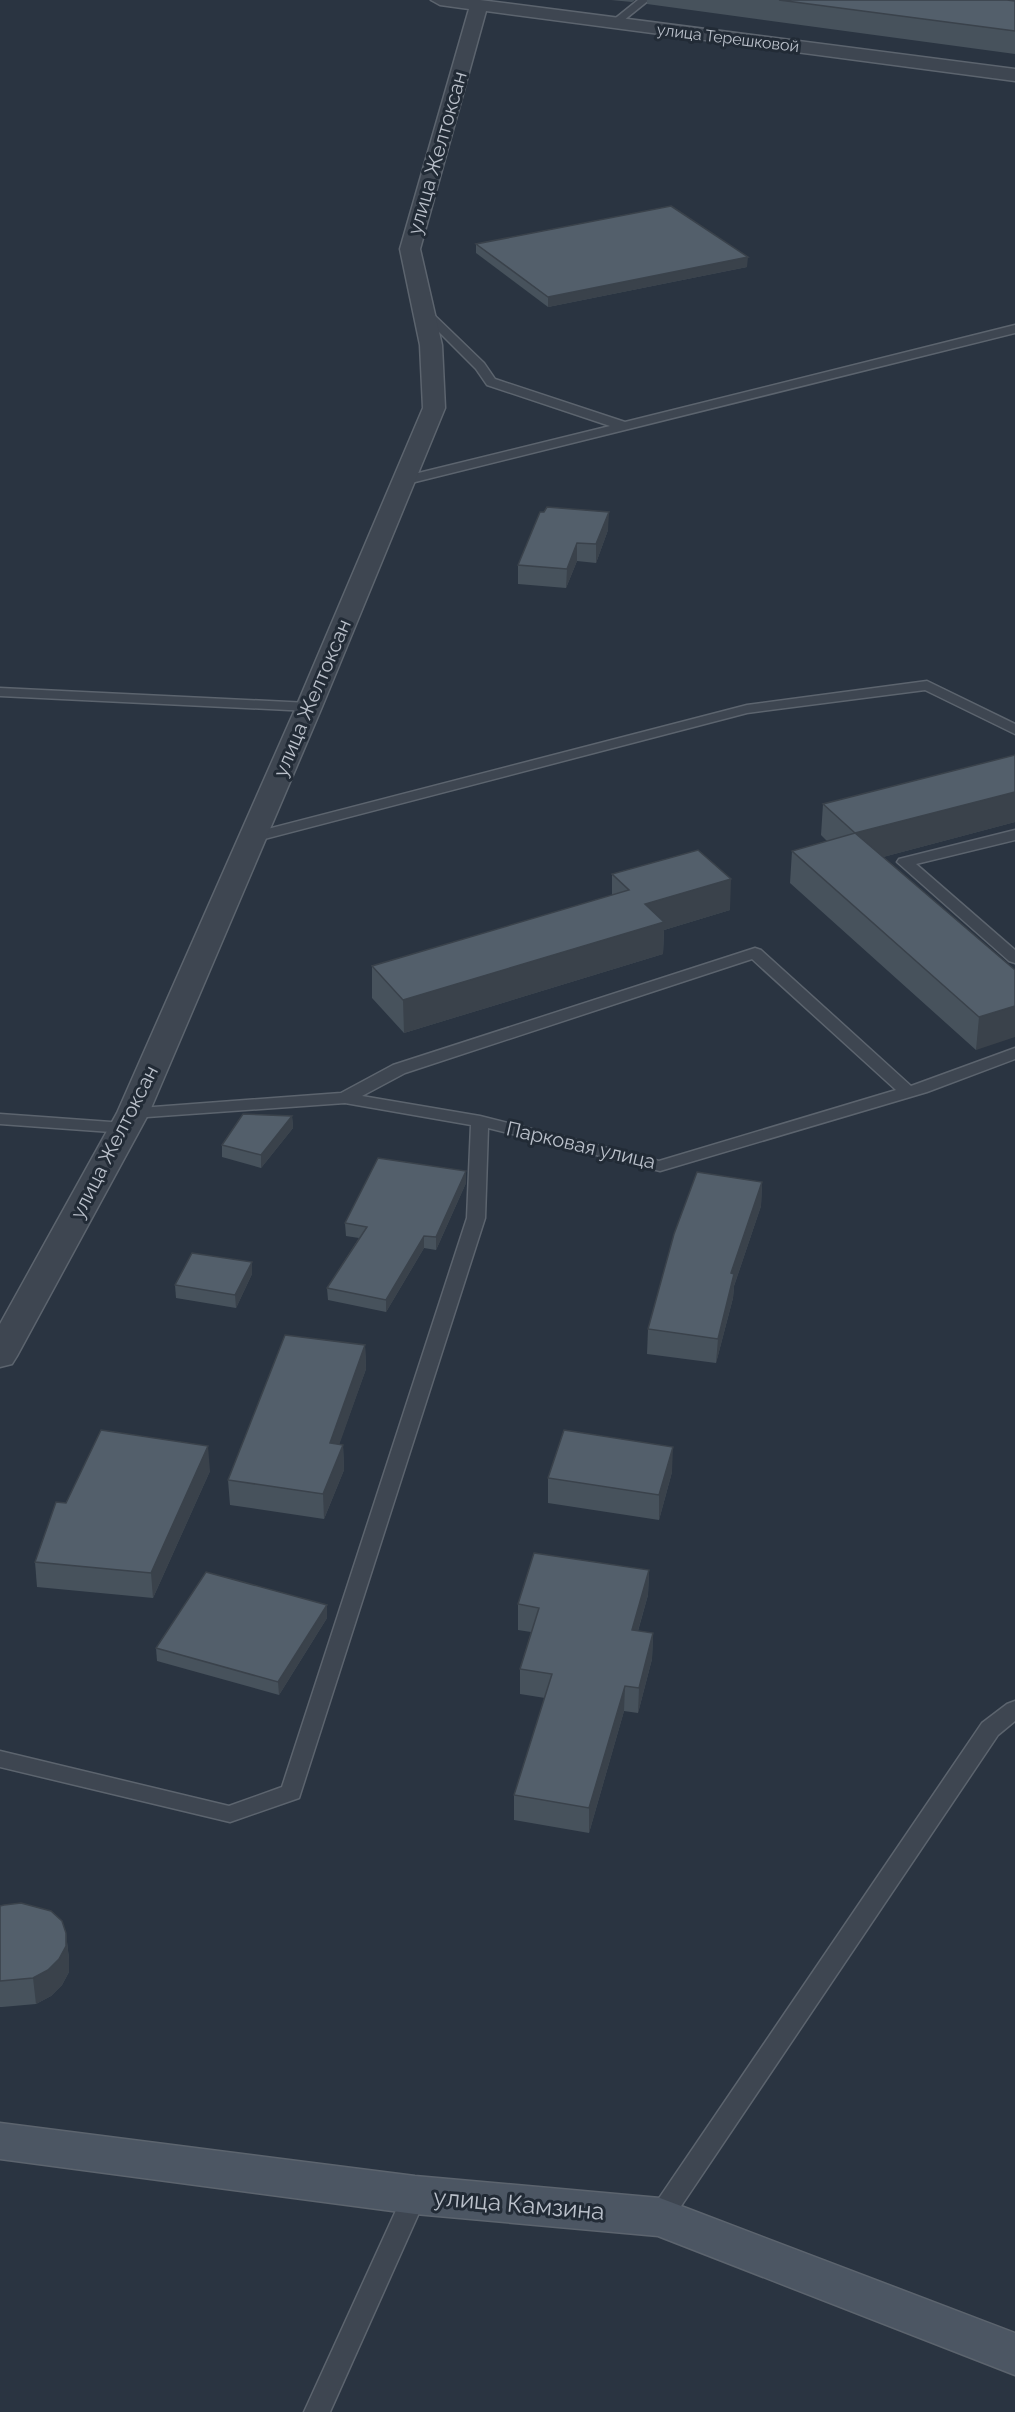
<svg xmlns="http://www.w3.org/2000/svg" width="1015" height="2412" font-family="Raleway,sans-serif">
<style>
.lines{fill:none;stroke-linecap:round;stroke-linejoin:round}
.lane-casing{stroke:#5c646e;stroke-width:3}
.street-casing{stroke:#5c646e;stroke-width:3}
.secondary-casing{stroke:#5c646e;stroke-width:3}
.lane{fill:#3e4651;fill-rule:evenodd}
.street{fill:#3e4651;fill-rule:evenodd}
.secondary{fill:#4c5663;fill-rule:evenodd}
.wall{fill:#47525c}
.shaded-wall{fill:#3a424b}
.building{fill:#535f6b;stroke:#3a424b;stroke-width:1.5}
.labels{text-anchor:middle;dominant-baseline:central;stroke-width:6;stroke-linejoin:round;paint-order:stroke}
.far-street-label{font-size:16px;fill:#bbc1cb;stroke:#222b36}
.street-label{font-size:20px;fill:#bbc1cb;stroke:#222b36}
.near-street-label{font-size:24px;fill:#bbc1cb;stroke:#222b36}
</style>
<rect width="100%" height="100%" fill="#2a3441"/>
<g class="lines">
<g class="lane-casing">
<g id="lane">
<polygon points="638,0 649,0 618,25 612,25 612,21"/>
<polygon points="420,309 428,309 484,363 495,379 625,422 1015,325 1015,333 403,485 398,484 398,478 610,426 487,385 476,369 420,313"/>
<polygon points="927,681 1015,724 1015,734 925,690 747,713 253,842 245,837 248,834 747,705"/>
<polygon points="0,688 309,703 316,707 309,711 0,696"/>
<polygon points="1015,830 1015,840 916,864 1015,950 1015,963 1009,961 897,862 899,859"/>
<path d="M755,948L761,950L911,1086L1015,1048V1059L927,1092L660,1171L488,1128L485,1218L299,1798L230,1822L0,1767V1751L229,1806L282,1787L467,1218L471,1125L345,1103L133,1118L124,1113L127,1109L341,1093L393,1065ZM752,959L896,1090L659,1161L480,1116L362,1096L405,1073Z"/>
<polygon points="0,1114 125,1123 134,1128 125,1133 0,1124"/>
<polygon points="1015,1701 1015,1721 998,1735 669,2224 660,2228 651,2224 647,2217 651,2210 982,1723 1007,1704"/>
<polygon points="415,2185 424,2188 427,2195 330,2412 304,2412 403,2195 406,2188"/>
</g>
</g>
<g class="street-casing">
<polygon id="street" points="431,0 480,0 1015,69 1015,81 486,11 420,249 442,345 445,408 322,707 149,1113 17,1356 12,1364 0,1367 0,1324 117,1113 296,707 423,408 420,345 400,249 469,9 440,5"/>
</g>
<g class="secondary-casing">
<polygon id="secondary" points="0,2123 415,2176 660,2198 1015,2333 1015,2375 658,2236 415,2214 0,2159"/>
</g>
<use href="#lane" class="lane"/>
<use href="#street" class="street"/>
<use href="#secondary" class="secondary"/>
</g>
<g class="wall">
<polygon points="611,0 635,0 632,2"/>
<polygon points="647,0 1015,0 1015,54 647,4"/>
<polygon points="476,244 747,267 548,307 476,253"/>
<polygon points="608,530 596,563 577,561 566,588 518,584 518,565"/>
<polygon points="1015,755 1015,822 883,857 1015,970 976,1050 790,883 792,851 827,841 821,835 823,804"/>
<polygon points="612,874 730,910 664,930 663,954 404,1033 372,998 372,966 612,895"/>
<polygon points="292,1116 293,1128 261,1168 222,1157 222,1145"/>
<polygon points="762,1182 761,1206 734,1286 733,1298 716,1363 647,1354 648,1329"/>
<polygon points="466,1183 436,1250 424,1248 386,1312 328,1300 327,1288 359,1238 346,1236 345,1223"/>
<polygon points="252,1262 252,1274 236,1308 176,1298 175,1285"/>
<polygon points="365,1345 366,1369 339,1444 343,1445 344,1470 324,1519 230,1505 228,1480"/>
<polygon points="210,1471 153,1598 37,1587 35,1562 66,1503"/>
<polygon points="672,1472 659,1520 548,1503 548,1478"/>
<polygon points="649,1570 648,1595 638,1631 653,1633 652,1659 638,1713 624,1711 589,1833 514,1820 514,1795 545,1698 520,1694 520,1669 531,1632 518,1630 518,1604"/>
<polygon points="327,1618 279,1695 157,1661 156,1648"/>
<polygon points="0,1906 66,1933 69,1959 69,1972 62,1985 51,1996 36,2004 2,2007 0,2007"/>
</g>
<g class="shaded-wall">
<polygon points="748,257 747,267 548,307 548,297"/>
<polygon points="609,512 608,530 596,563 596,544"/>
<polygon points="577,543 577,561 566,588 567,569"/>
<polygon points="1015,792 1015,822 853,865 855,833"/>
<polygon points="731,879 730,910 664,930 663,954 404,1033 403,1000 645,904"/>
<polygon points="1015,1006 1015,1037 976,1050 979,1017"/>
<polygon points="292,1116 293,1128 261,1168 261,1155"/>
<polygon points="466,1171 466,1183 436,1250 436,1237"/>
<polygon points="762,1182 761,1206 734,1286 733,1298 716,1363 718,1339 731,1273"/>
<polygon points="424,1236 424,1248 386,1312 386,1300"/>
<polygon points="252,1262 252,1274 236,1308 235,1295"/>
<polygon points="365,1345 366,1369 331,1468 330,1443"/>
<polygon points="343,1445 344,1470 324,1519 323,1494"/>
<polygon points="208,1446 210,1471 153,1598 151,1573"/>
<polygon points="673,1447 672,1472 659,1520 659,1495"/>
<polygon points="649,1570 648,1595 631,1655 632,1630"/>
<polygon points="327,1605 327,1618 279,1695 278,1682"/>
<polygon points="653,1633 652,1659 638,1713 639,1688"/>
<polygon points="625,1686 624,1711 589,1833 589,1808"/>
<polygon points="66,1933 69,1959 69,1972 62,1985 51,1996 36,2004 33,1978"/>
</g>
<g class="building">
<polygon points="779,0 1007,0 1015,1 1015,31"/>
<polygon points="671,206 748,257 548,297 476,244"/>
<polygon points="547,507 609,512 596,544 577,543 567,569 518,565 540,512 544,512"/>
<polygon points="1015,755 1015,792 855,833 823,804"/>
<polygon points="855,833 1015,970 1015,1006 979,1017 792,851"/>
<polygon points="698,850 731,879 645,904 664,922 403,1000 372,966 629,890 612,874"/>
<polygon points="243,1114 292,1116 261,1155 222,1145"/>
<polygon points="378,1158 466,1171 436,1237 424,1236 386,1300 327,1288 367,1227 345,1223"/>
<polygon points="697,1172 762,1182 731,1273 734,1274 718,1339 648,1329 674,1234"/>
<polygon points="192,1253 252,1262 235,1295 175,1285"/>
<polygon points="285,1335 365,1345 330,1443 343,1445 323,1494 228,1480"/>
<polygon points="101,1430 208,1446 151,1573 35,1562 56,1502 66,1503"/>
<polygon points="564,1430 673,1447 659,1495 548,1478"/>
<polygon points="534,1553 649,1570 632,1630 653,1633 639,1688 625,1686 589,1808 514,1795 552,1674 520,1669 539,1608 518,1604"/>
<polygon points="206,1572 327,1605 278,1682 156,1648"/>
<polygon points="21,1903 51,1911 62,1921 66,1933 66,1946 59,1959 48,1970 33,1978 0,1981 0,1906 4,1905"/>
</g>
<g class="labels">
<g class="far-street-label">
<text transform="translate(728 38) rotate(7)">улица Терешковой</text>
</g>
<g class="street-label">
<text transform="translate(437 153) rotate(-74)">улица Желтоксан</text>
<text transform="translate(312 698) rotate(-67)">улица Желтоксан</text>
<text transform="translate(114 1142) rotate(-63)">улица Желтоксан</text>
<text transform="translate(581 1145) rotate(13)">Парковая улица</text>
</g>
<g class="near-street-label">
<text transform="translate(519 2204) rotate(5)">улица Камзина</text>
</g>
</g>
</svg>
